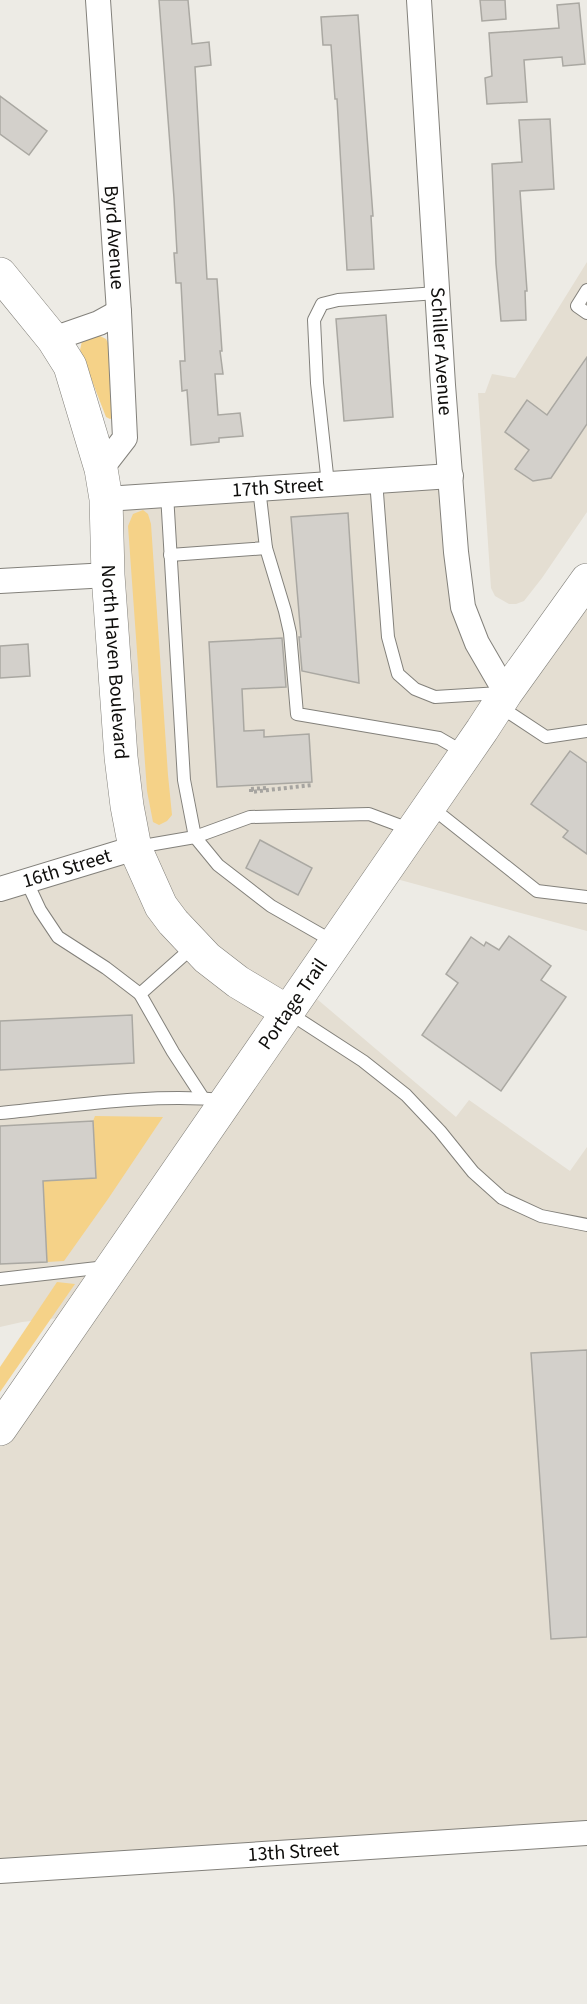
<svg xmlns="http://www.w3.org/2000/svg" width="587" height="2004" font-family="'Source Sans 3',sans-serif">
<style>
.built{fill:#e4ded2}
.grass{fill:#f5d288}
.building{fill:#d3d0cb;stroke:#aaa8a2;stroke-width:1.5}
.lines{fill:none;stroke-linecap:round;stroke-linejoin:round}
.lane-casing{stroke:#83817b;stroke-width:14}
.street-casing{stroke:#83817b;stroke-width:26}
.secondary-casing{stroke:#83817b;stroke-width:34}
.path{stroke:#a6a4a0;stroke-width:4;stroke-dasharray:3 3;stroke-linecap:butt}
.lane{stroke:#fff;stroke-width:12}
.street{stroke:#fff;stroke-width:24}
.secondary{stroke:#fff;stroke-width:33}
.labels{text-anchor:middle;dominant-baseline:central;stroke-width:5;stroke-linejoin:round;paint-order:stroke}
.street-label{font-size:20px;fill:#0e0d0b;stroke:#fbf8f2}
</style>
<rect width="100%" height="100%" fill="#edebe5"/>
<g class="built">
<polygon points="587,262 587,512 542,578 524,601 516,604 509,604 495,596 491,588 478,393 485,393 492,374 515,378"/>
<polygon points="451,476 456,552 506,692 587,580 587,931 382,875 304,988 456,1117 469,1100 570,1171 587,1147 587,1833 0,1871 0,1429 77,1316 22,1322 0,1327 0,889 135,847 106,499"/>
</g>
<g class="grass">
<polygon points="98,335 106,339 110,347 114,417 110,419 106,417 80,350 82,341"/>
<polygon points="143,510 148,514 151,524 168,775 172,815 167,821 159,825 153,822 147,791 128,526 133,514"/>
<polygon points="95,1116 163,1117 108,1199 64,1261 47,1262 43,1181 96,1178 93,1121"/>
<polygon points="57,1282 75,1284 0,1392 0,1367"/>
</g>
<g class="building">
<polygon points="159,0 188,0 192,44 209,42 211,65 195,67 207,279 217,279 222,351 220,351 223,374 215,374 218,415 240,413 243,436 219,438 219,442 191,445 187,390 182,391 180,361 185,361 181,283 176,283 174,253 177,253 174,198"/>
<polygon points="480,0 505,0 506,19 482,21"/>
<polygon points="579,3 585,64 563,66 562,57 524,60 527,102 487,104 485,78 492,76 489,33 559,28 557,5"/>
<polygon points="358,15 373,216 371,216 374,269 347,270 337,99 335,99 331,45 323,45 321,17"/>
<polygon points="0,96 47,131 29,155 0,134"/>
<polygon points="550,119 554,189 520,191 527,291 525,291 526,320 501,321 496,264 492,164 522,162 519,120"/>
<polygon points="386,315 393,417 344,421 336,319"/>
<polygon points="587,357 587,424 551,478 533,481 515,469 529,450 505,432 527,400 547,415"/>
<polygon points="348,513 359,683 302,671 299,637 301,637 291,517"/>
<polygon points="282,638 286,687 242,689 244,731 264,730 264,737 309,734 312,782 217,787 209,642"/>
<polygon points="28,644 30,676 0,678 0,646"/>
<polygon points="570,751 587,763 587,854 563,837 568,831 531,804"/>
<polygon points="260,840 312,868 298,895 246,868"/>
<polygon points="509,936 551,966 541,980 566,997 501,1091 422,1035 458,983 446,974 471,937 484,946 486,942 499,950"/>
<polygon points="132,1015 134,1063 0,1070 0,1021"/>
<polygon points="93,1121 96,1178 43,1181 47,1262 0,1264 0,1126"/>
<polygon points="587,1350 587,1637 551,1639 531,1353"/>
</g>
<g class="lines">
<g class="lane-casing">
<g id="lane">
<polyline points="587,290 577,306 587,313"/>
<polyline points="376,480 388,637 398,674 415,689 435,697 500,693"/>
<polyline points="328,484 317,383 314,320 322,304 338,300 437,293"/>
<polyline points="167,494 184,780 195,837 250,817 369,814 412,830"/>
<polyline points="266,548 285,611 290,633 297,714 439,738 465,753"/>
<polyline points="170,555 266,548 259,488"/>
<polyline points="499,706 546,737 587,731"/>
<polyline points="431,807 537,891 587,897"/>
<polyline points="137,847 195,837 218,865 271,906 334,942"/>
<polyline points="26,880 40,910 58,937 106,968 140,994"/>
<polyline points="194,946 140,994 173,1052 203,1098"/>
<polyline points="289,1013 363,1061 406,1095 440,1131 473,1172 502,1198 541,1216 587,1225"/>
<path d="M0,1113C72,1106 151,1093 223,1100"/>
<polyline points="0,1279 106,1267"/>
</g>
</g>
<g class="street-casing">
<g id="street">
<path id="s1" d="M98,0L119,312L125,438L101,469"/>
<path id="s2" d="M419,0L443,385L456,552L463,607L477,643L506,693"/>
<polyline points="53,339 99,323 119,312"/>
<path id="s3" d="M106,499L451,476"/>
<polyline points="0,581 108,575"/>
<path id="s4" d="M0,889L135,848"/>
<path id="s5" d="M0,1871L587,1833"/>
</g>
</g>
<g class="secondary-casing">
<g id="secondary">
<path id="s6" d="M0,274L53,339L70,366L101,469L106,499L108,575L121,757L127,806L135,848L161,906L173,922L207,958L238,982L288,1012"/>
<path id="s7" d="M0,1429L482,730L506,693L587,580"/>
</g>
</g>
<g class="path">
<polyline points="251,789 251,792 312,785"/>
<polyline points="251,789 266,788"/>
</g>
<use href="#lane" class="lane"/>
<use href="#street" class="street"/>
<use href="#secondary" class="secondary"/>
</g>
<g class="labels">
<g class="street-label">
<text stroke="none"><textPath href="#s1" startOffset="238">Byrd Avenue</textPath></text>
<text stroke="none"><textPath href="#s2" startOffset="352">Schiller Avenue</textPath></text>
<text stroke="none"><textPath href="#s3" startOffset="172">17th Street</textPath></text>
<text stroke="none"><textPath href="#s6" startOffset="417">North Haven Boulevard</textPath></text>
<text stroke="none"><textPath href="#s4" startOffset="70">16th Street</textPath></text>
<text stroke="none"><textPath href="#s7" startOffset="516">Portage Trail</textPath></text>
<text stroke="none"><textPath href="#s5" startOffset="294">13th Street</textPath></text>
</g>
</g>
</svg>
